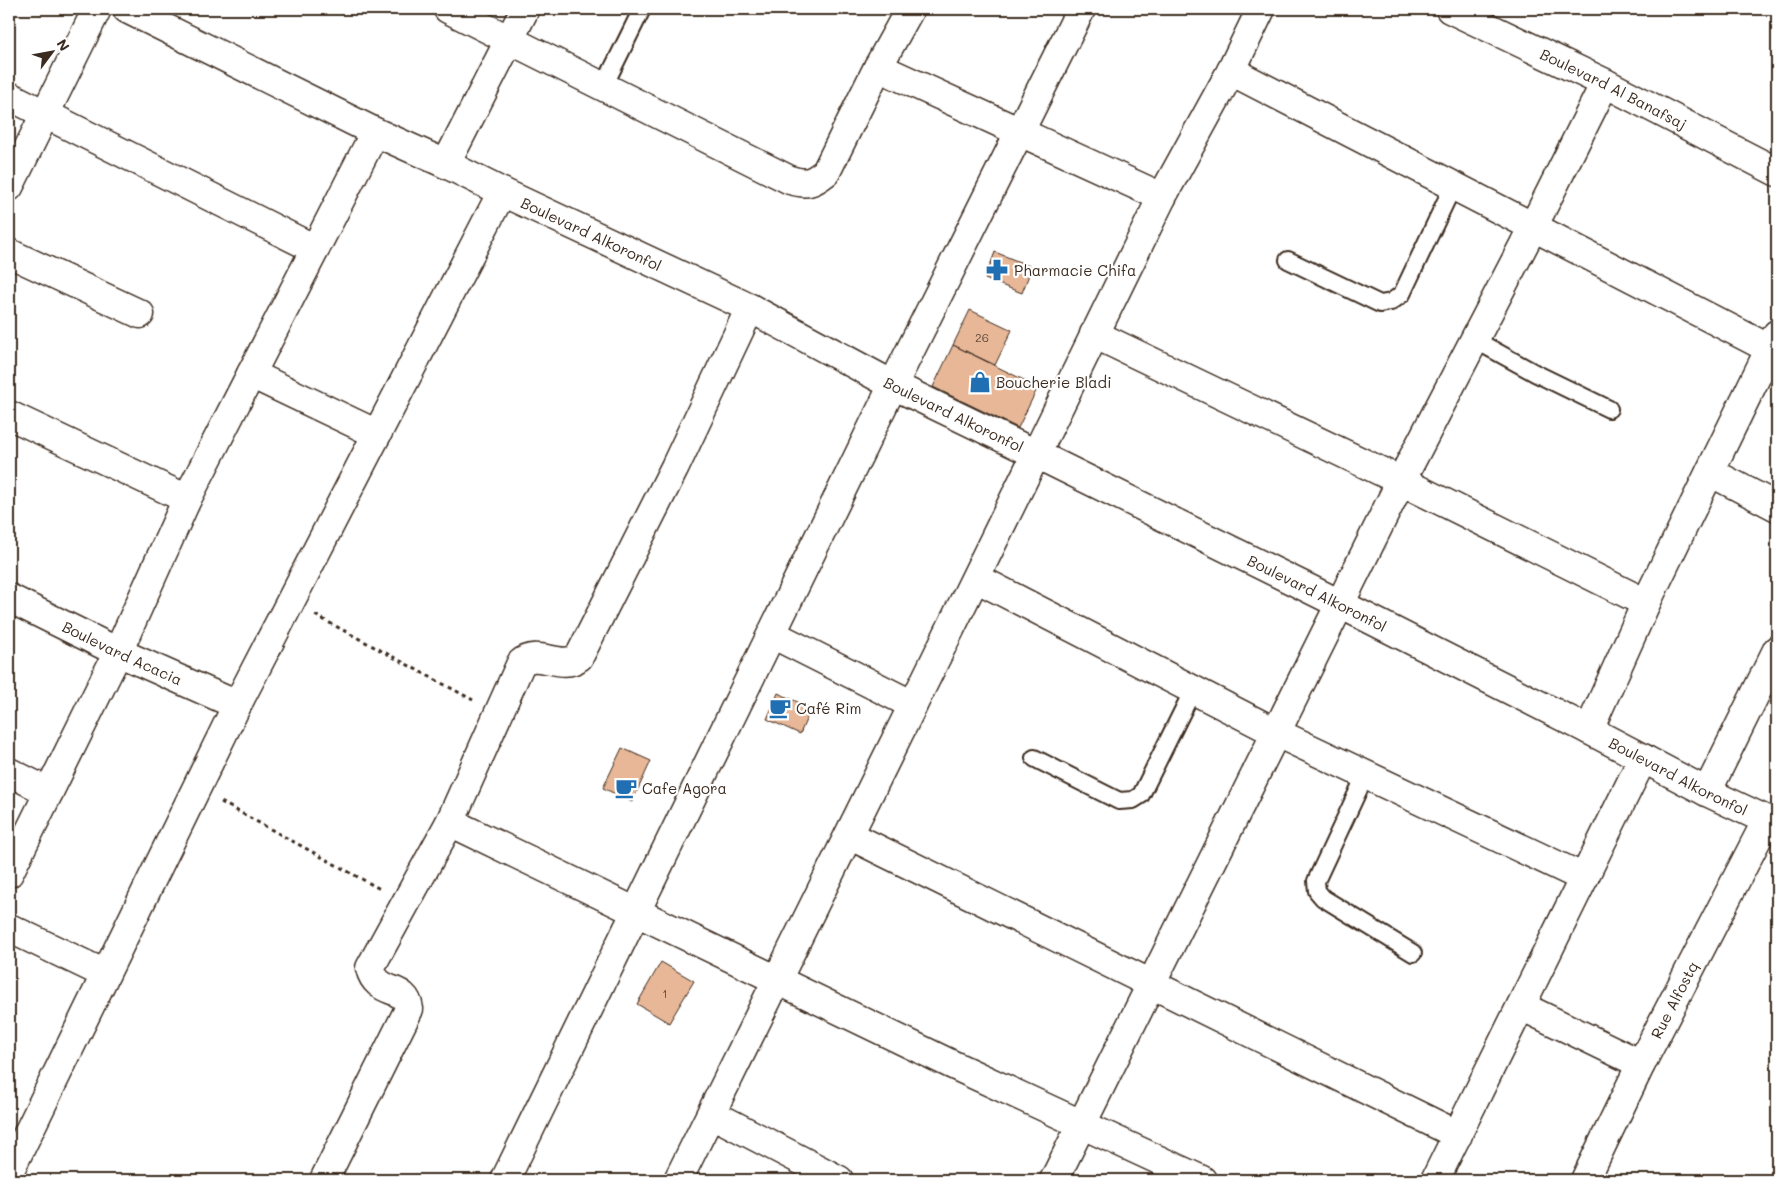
<svg xmlns="http://www.w3.org/2000/svg" width="1786" height="1189" font-family="Mali,sans-serif">
<style>
.building{fill:#e7b797;stroke:#3b2a1e}
.lines{fill:none;stroke-linecap:round;stroke-linejoin:round}
.service-casing{stroke:#3b2a1e;stroke-width:20}
.minor-casing{stroke:#3b2a1e;stroke-width:31}
.path{stroke:#3b2a1e;stroke-width:3;stroke-dasharray:4 4;stroke-linecap:butt}
.service{stroke:#fff;stroke-width:16}
.minor{stroke:#fff;stroke-width:28}
.labels{text-anchor:middle;dominant-baseline:central;stroke-width:4.5;stroke-linejoin:round;paint-order:stroke}
.number-label{font-size:12px;fill:#664d3c}
.street-label{font-size:15px;fill:#3b2a1e;stroke:#fff}
.poi-label{font-size:15px;fill:#3b2a1e;stroke:#fff;text-anchor:start}
</style>
<rect width="100%" height="100%" fill="#fff"/>
<filter id="ink" filterUnits="userSpaceOnUse"><feTurbulence type="fractalNoise" baseFrequency=".02" numOctaves="2"/><feDisplacementMap in="SourceGraphic" scale="10" xChannelSelector="R" yChannelSelector="G"/><feConvolveMatrix kernelMatrix="1 2 1 2 8 2 1 2 1" color-interpolation-filters="sRGB"/></filter>
<g filter="url(#ink)">
<g class="building">
<polygon points="995,252 1032,267 1022,293 985,279"/>
<polygon points="970,310 1012,330 995,365 953,345"/>
<polygon points="953,345 1038,387 1018,428 933,387"/>
<polygon points="778,693 811,708 800,734 767,719"/>
<polygon points="622,748 651,761 632,802 603,788"/>
<polygon points="661,962 694,981 669,1023 637,1004"/>
</g>
<g class="lines">
<g class="service-casing">
<g id="service">
<polyline points="604,86 642,9"/>
<polyline points="1288,260 1380,304 1391,302 1402,294 1453,186"/>
<polyline points="1475,340 1535,373 1609,409"/>
<polyline points="1034,758 1119,801 1133,800 1141,795 1193,690"/>
<polyline points="1365,776 1316,881 1317,891 1323,898 1413,953"/>
</g>
</g>
<g class="minor-casing">
<g id="minor">
<path id="s1" d="M127,9L375,132L446,164L502,192L750,308L893,385L1036,454L1340,604L1589,730L1707,792L1777,825"/>
<path d="M448,9L790,180C807,185 812,183 826,172L878,67L910,9"/>
<path id="s2" d="M1450,9L1605,83L1777,172"/>
<polyline points="878,67 1162,197"/>
<polyline points="1231,71 1770,349"/>
<polyline points="9,96 315,249"/>
<polyline points="446,164 525,9"/>
<polyline points="9,187 97,9"/>
<polyline points="9,253 140,314"/>
<polyline points="1094,334 1401,481 1646,603"/>
<polyline points="251,374 377,434"/>
<polyline points="9,415 187,499"/>
<polyline points="1710,472 1777,507"/>
<polyline points="976,578 1277,733 1584,878"/>
<path id="s3" d="M9,598L118,652L237,705"/>
<polyline points="772,634 913,705"/>
<polyline points="1589,730 1646,603 1777,334"/>
<polyline points="9,772 49,792"/>
<polyline points="1707,792 1777,650"/>
<polyline points="450,822 951,1064 1202,1180"/>
<polyline points="849,835 1458,1135"/>
<polyline points="9,873 118,652 187,499 375,132"/>
<polyline points="9,928 105,974"/>
<polyline points="1521,1006 1641,1064"/>
<polyline points="712,1114 839,1180"/>
<polyline points="9,1172 237,705 502,192"/>
<path d="M324,1180L409,1009C406,983 377,997 370,968L450,822L521,663C538,648 561,671 579,657L675,467L750,308"/>
<polyline points="505,1180 893,385 1081,9"/>
<polyline points="678,1180 913,705 1162,197 1231,71 1261,9"/>
<polyline points="1054,1180 1401,481 1533,227 1605,83"/>
<polyline points="1435,1180 1643,758"/>
<path id="s4" d="M1585,1180L1641,1064L1767,820"/>
</g>
</g>
<g class="path">
<polyline points="315,615 473,700"/>
<polyline points="221,802 380,889"/>
</g>
<use href="#service" class="service"/>
<use href="#minor" class="minor"/>
</g>
</g>
<defs>
<g id="pharmacy-bare" transform="scale(1.725)"><path d="M-2-6h4v4h4v4h-4v4h-4v-4h-4v-4h4Z" fill="#1f6fb2" stroke="#fff" stroke-width="2.5" paint-order="stroke"/></g>
<g id="shop-bare" transform="scale(1.725)"><path d="M-5-2.5h2.3a2.7 3.5 0 0 1 5.4 0H5L5.5 6h-11ZM-1.5-2.5h3a1.5 2.3 0 0 0-3 0Z" fill="#1f6fb2" stroke="#fff" stroke-width="2.5" paint-order="stroke"/></g>
<g id="cafe-bare" transform="scale(1.725)"><path d="M-5.5-4.5H6V0H3Q3 3.5 0 3.5H-2.5Q-5.5 3.5-5.5 0ZM3-3.2v2h1.7v-2ZM-6 4.5H4V6H-6Z" fill="#1f6fb2" stroke="#fff" stroke-width="2.5" paint-order="stroke"/></g>
</defs>
<g fill-rule="evenodd">
<use href="#pharmacy-bare" x="997" y="270"/>
<use href="#shop-bare" x="980" y="382"/>
<use href="#cafe-bare" x="780" y="708"/>
<use href="#cafe-bare" x="626" y="788"/>
</g>
<g class="labels">
<g class="number-label">
<text x="982" y="337">26</text>
<text x="665" y="993">1</text>
</g>
<g class="street-label">
<text stroke="none"><textPath href="#s2" startOffset="182">Boulevard Al Banafsaj</textPath></text>
<text stroke="none"><textPath href="#s1" startOffset="516">Boulevard Alkoronfol</textPath></text>
<text stroke="none"><textPath href="#s1" startOffset="921">Boulevard Alkoronfol</textPath></text>
<text stroke="none"><textPath href="#s1" startOffset="1326">Boulevard Alkoronfol</textPath></text>
<text stroke="none"><textPath href="#s3" startOffset="126">Boulevard Acacia</textPath></text>
<text stroke="none"><textPath href="#s1" startOffset="1731">Boulevard Alkoronfol</textPath></text>
<text stroke="none"><textPath href="#s4" startOffset="201">Rue Alfostq</textPath></text>
</g>
<g class="poi-label">
<text x="1014" y="270">Pharmacie Chifa</text>
<text x="996" y="382">Boucherie Bladi</text>
<text x="796" y="708">Café Rim</text>
<text x="642" y="788">Cafe Agora</text>
</g>
</g>
<rect width="1786" height="1189" fill="none" stroke="#fff" stroke-width="30"/>
<rect x="15" y="15" width="1756" height="1159" fill="none" stroke="#3b2a1e" stroke-width="2" filter="url(#ink)"/>
<g transform="translate(52 52) rotate(58)" stroke="#ffffff" stroke-width="4" paint-order="stroke">
<path d="M0-4L9 19L0 12L-9 19Z" fill="#3b2a1e"/>
<text y="-8" font-size="14" font-weight="bold" text-anchor="middle" fill="#3b2a1e">N</text>
</g>
</svg>
